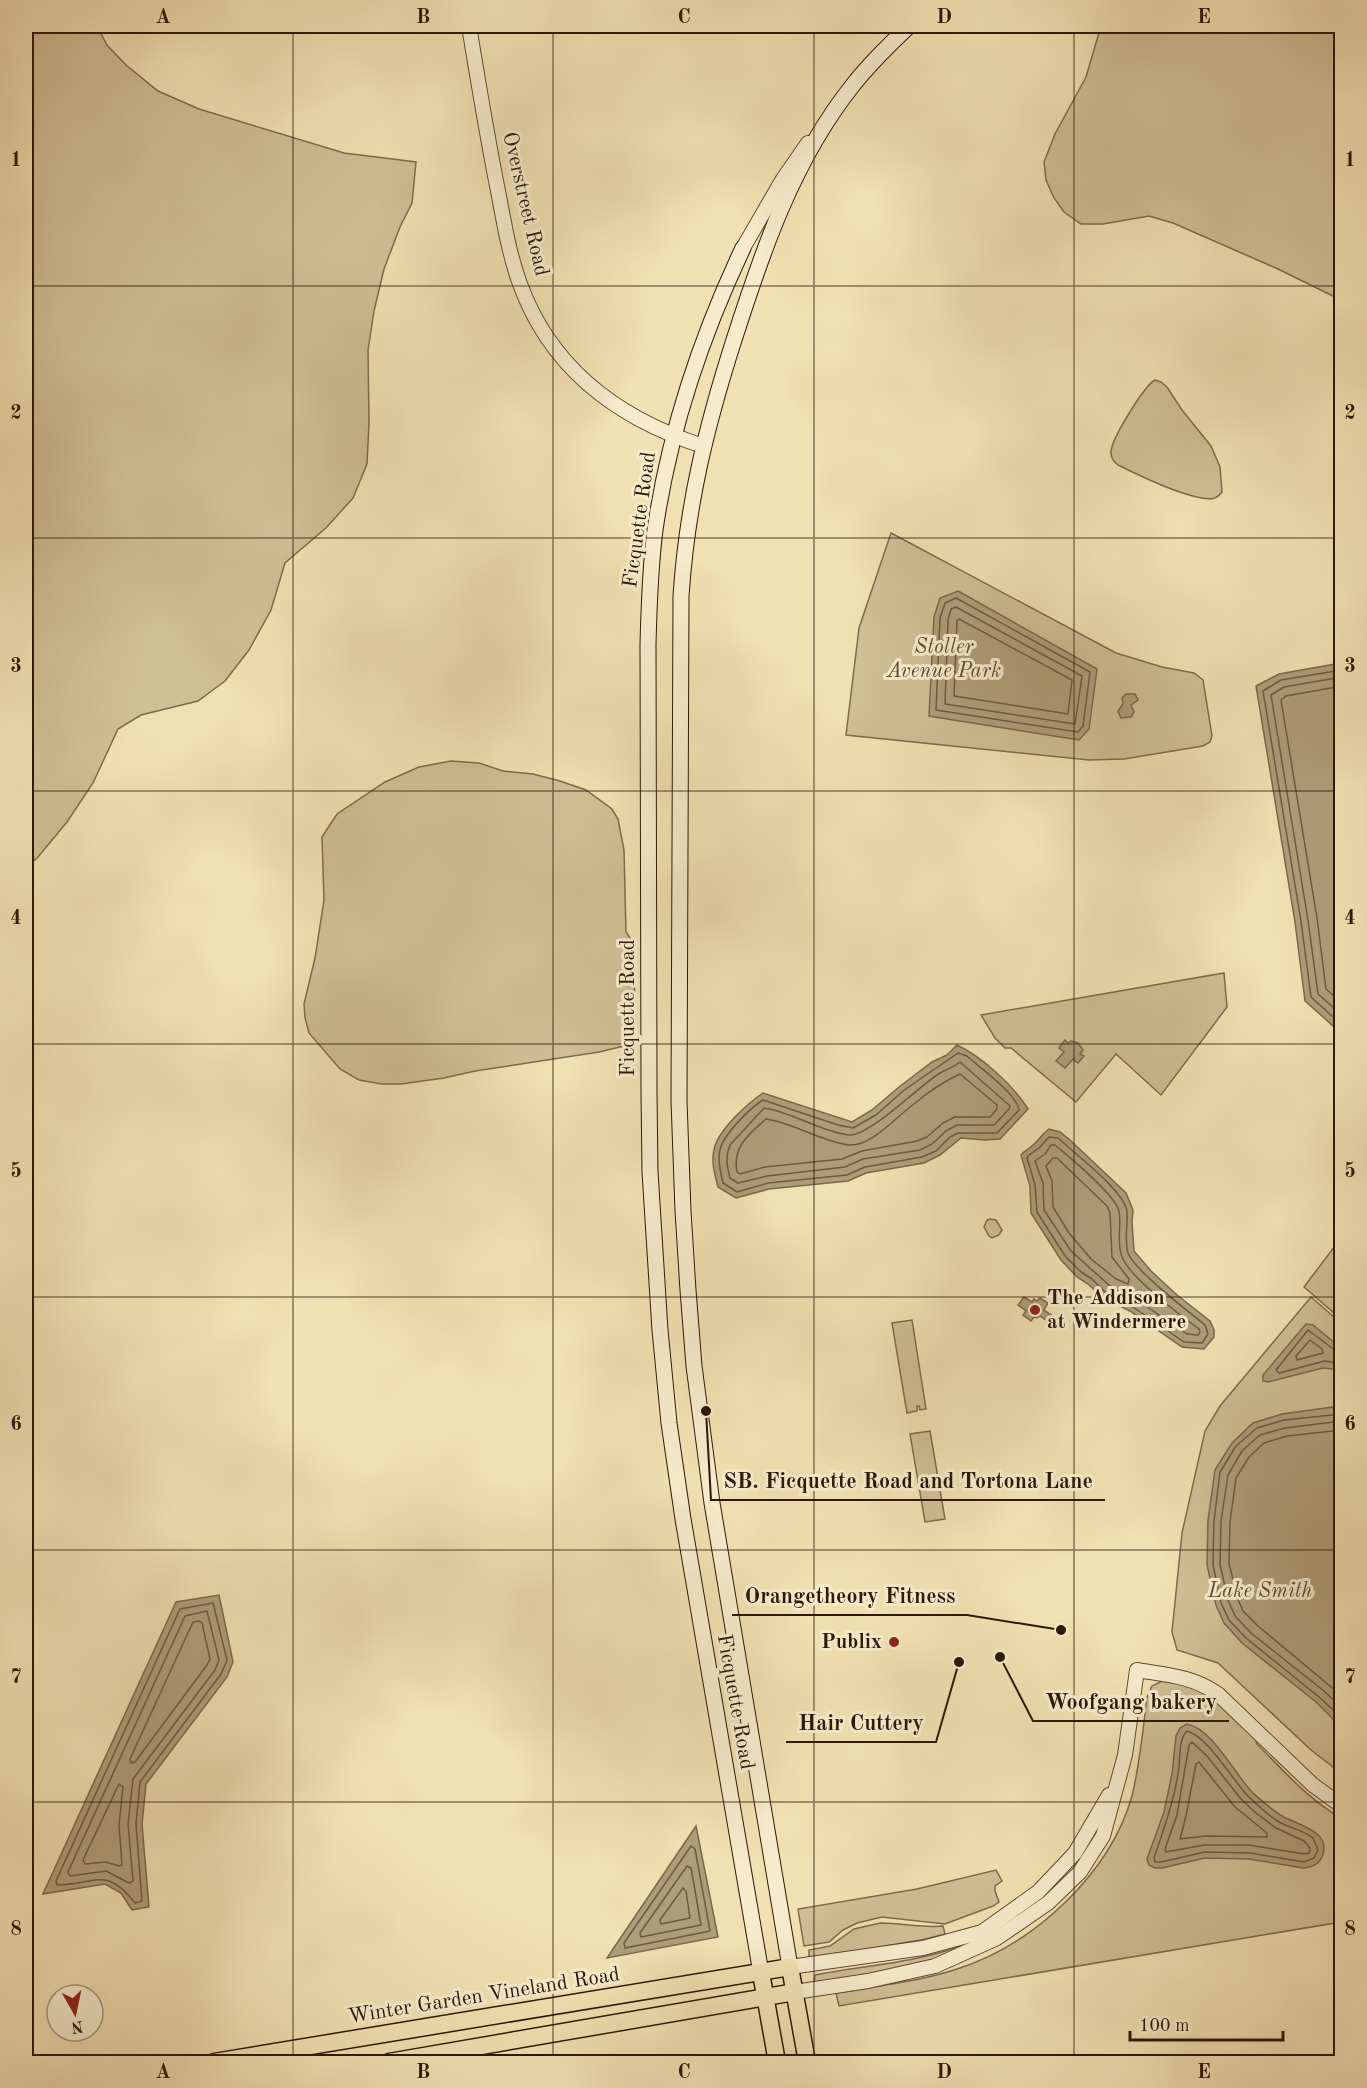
<svg xmlns="http://www.w3.org/2000/svg" width="1367" height="2088" font-family="'Old Standard TT',serif">
<style>
.green{fill:#d0be94;stroke:#7f6a4e;stroke-width:1.5}
.water{fill:#af9c78;stroke:#7b674b;stroke-width:1.5}
.lines{fill:none;stroke-linecap:round;stroke-linejoin:round}
.shore{stroke:#6e5a40;stroke-width:1.5}
.tertiary-casing{stroke:#5f4932;stroke-width:16}
.secondary-casing{stroke:#2e1708;stroke-width:17}
.primary-casing{stroke:#2e1708;stroke-width:19}
.tertiary{stroke:#f6ebcc;stroke-width:14}
.secondary{stroke:#f6ebcc;stroke-width:15}
.primary{stroke:#f1e0b1;stroke-width:16}
.grid{fill:none;stroke:#2e1708;stroke-width:1.5;stroke-opacity:0.55}
.poi-dot{fill:#8f2418;stroke:#f6ebcc;stroke-width:2}
.labels{text-anchor:middle;dominant-baseline:central;stroke-width:6;stroke-linejoin:round;paint-order:stroke}
.street-label{font-size:21px;fill:#2e1708;stroke:#f6ebcc}
.park-label{font-size:21px;font-style:italic;fill:#5f4932;stroke:#f6ebcc}
.poi-label{font-size:21px;font-weight:bold;fill:#2e1708;stroke:#f6ebcc;text-anchor:start}
.leader{fill:none;stroke:#2e1708;stroke-width:2}
.callout-dot{fill:#2e1708;stroke:#f6ebcc;stroke-width:2}
.callout-label{font-size:22px;text-anchor:middle;font-weight:bold;fill:#2e1708;stroke:#f6ebcc;stroke-width:6;stroke-linejoin:round;paint-order:stroke}
.neatline{fill:none;stroke:#2e1708;stroke-width:2}
.grid-label{font-size:20px;text-anchor:middle;font-weight:bold;fill:#2e1708}
</style>
<rect width="100%" height="100%" fill="#f1e0b1"/>
<filter id="stains"><feTurbulence type="fractalNoise" baseFrequency=".00333" numOctaves="4"/><feColorMatrix values="0 0 0 0 .2 0 0 0 0 .09 0 0 0 0 .02 0 0 0 .5 -.17"/></filter>
<radialGradient id="worn" r=".72"><stop offset=".6" stop-color="#630" stop-opacity="0"/><stop offset="1" stop-color="#630" stop-opacity=".3"/></radialGradient>
<g class="green">
<polygon points="26,26 97,26 107,45 126,65 158,91 199,109 344,153 416,162 412,203 400,227 384,269 374,311 368,350 369,423 367,464 353,498 326,528 285,563 271,610 249,650 225,681 198,701 141,715 118,729 93,783 67,822 38,857 26,868"/>
<polygon points="1101,26 1341,26 1341,300 1278,269 1173,223 1149,216 1103,224 1081,224 1064,212 1054,198 1046,180 1044,162 1055,134 1086,77"/>
<path d="M1155,380L1161,382L1167,387L1182,410L1211,446L1220,467L1222,492C1219,496 1216,499 1210,499C1187,498 1140,476 1118,465C1114,462 1111,459 1111,453C1110,441 1144,386 1155,380Z"/>
<polygon points="891,533 1116,653 1162,667 1194,673 1203,680 1212,736 1210,742 1203,746 1124,759 1089,760 846,735 859,628"/>
<polygon points="451,761 479,763 503,771 533,774 560,781 586,790 612,809 618,819 624,850 626,932 634,944 635,1038 624,1046 599,1052 475,1071 444,1078 401,1084 382,1084 359,1080 340,1069 309,1033 305,1018 304,1004 315,958 324,900 322,837 337,814 385,782 419,767"/>
<polygon points="1224,973 1227,1007 1161,1095 1116,1054 1076,1102 1011,1048 1005,1048 995,1038 981,1015"/>
<polygon points="990,1219 996,1220 1002,1230 999,1235 992,1238 989,1236 984,1227 987,1220"/>
<polygon points="1341,1238 1341,1319 1304,1287"/>
<polygon points="1311,1297 1341,1323 1341,1773 1311,1750 1218,1663 1177,1650 1172,1632 1182,1533 1205,1431 1220,1406"/>
<polygon points="912,1320 926,1409 920,1410 919,1406 917,1406 917,1411 907,1413 892,1323"/>
<polygon points="930,1431 945,1519 925,1522 910,1434"/>
<path d="M1162,1681C1207,1685 1223,1707 1254,1736L1257,1744C1283,1770 1309,1800 1341,1818V1922L839,2006L836,1993C876,1986 918,1982 957,1969C1033,1945 1110,1874 1132,1796C1140,1764 1143,1729 1147,1697L1152,1686Z"/>
<polygon points="996,1870 1002,1881 995,1886 995,1891 999,1902 993,1906 945,1924 882,1917 857,1923 843,1930 829,1942 804,1946 798,1909 917,1889"/>
<path d="M1027,1910L1005,1929L917,1967L816,1983L814,1982L815,1975C865,1965 918,1963 966,1944C988,1935 1006,1921 1027,1910Z"/>
<path d="M880,1923C902,1923 922,1928 943,1926L945,1934L926,1939L832,1955L809,1957V1950L830,1946L854,1929Z"/>
</g>
<g class="water">
<polygon points="958,591 1097,669 1089,729 1079,740 929,716 934,617 940,598"/>
<polygon points="1341,663 1342,663 1341,1033 1305,1001 1295,922 1256,686 1279,674"/>
<polygon points="1126,694 1135,694 1138,700 1131,705 1134,712 1131,717 1121,718 1118,711 1123,704 1122,698"/>
<polygon points="1065,1040 1068,1043 1071,1041 1078,1043 1083,1050 1080,1054 1084,1056 1078,1063 1073,1059 1065,1068 1056,1061 1064,1052 1059,1048"/>
<path d="M957,1045C982,1057 1013,1085 1028,1109L1000,1139L985,1140L961,1138L940,1155L924,1163L866,1173L848,1181L769,1189L736,1198L718,1187C715,1175 711,1162 714,1150C717,1131 748,1103 763,1093L852,1122L872,1110L899,1087L932,1062L947,1055Z"/>
<path d="M1049,1129L1060,1132L1070,1140L1126,1193L1133,1210L1132,1221L1134,1251L1151,1271L1177,1295L1210,1321L1214,1330V1337L1204,1349L1182,1347L1130,1311L1102,1297L1088,1284L1077,1277L1061,1260L1031,1213L1030,1186L1021,1155C1025,1150 1029,1149 1033,1145C1039,1140 1042,1134 1049,1129Z"/>
<polygon points="1024,1297 1032,1302 1034,1299 1037,1301 1040,1298 1048,1303 1044,1310 1054,1317 1050,1323 1040,1316 1037,1318 1034,1317 1031,1321 1023,1315 1026,1311 1018,1305"/>
<polygon points="1306,1324 1313,1325 1341,1348 1341,1370 1323,1368 1268,1382 1263,1381 1263,1375"/>
<polygon points="1333,1407 1342,1408 1341,1727 1316,1702 1242,1643 1224,1623 1216,1605 1207,1565 1208,1520 1215,1470 1232,1443 1253,1423 1282,1414"/>
<polygon points="219,1595 233,1662 227,1677 146,1784 142,1824 149,1907 132,1910 121,1893 105,1884 43,1894 176,1602"/>
<path d="M1187,1724C1213,1729 1235,1775 1253,1793C1262,1801 1272,1810 1282,1816C1297,1825 1333,1831 1322,1857C1318,1865 1312,1867 1303,1868L1249,1859L1205,1858L1162,1868H1155L1149,1865L1147,1859L1164,1812L1172,1774L1176,1736L1180,1728Z"/>
<polygon points="696,1826 718,1937 607,1958"/>
</g>
<g class="lines">
<g class="shore">
<polygon points="956,598 1090,672 1083,726 1078,732 936,710 940,618 945,603"/>
<polygon points="956,607 1082,676 1075,724 945,704 948,620 951,609"/>
<polygon points="959,619 1072,680 1068,714 954,696 957,621"/>
<polyline points="1342,670 1281,680 1263,691 1301,921 1311,997 1342,1025"/>
<polyline points="1342,677 1284,687 1271,695 1308,920 1318,994 1342,1015"/>
<polyline points="1342,686 1286,696 1281,700 1317,918 1326,989 1342,1003"/>
<path d="M958,1053L967,1056C980,1068 1017,1094 1019,1110L997,1133H958L950,1137L936,1151L922,1157L865,1167L847,1175L768,1183L737,1192L723,1183C721,1173 717,1161 720,1150C723,1135 750,1108 763,1100L838,1125L853,1128L876,1115L903,1091Z"/>
<path d="M960,1062L1010,1106L1009,1109L994,1125H957L946,1131L932,1144L920,1150L863,1159L845,1167L767,1176L738,1183L730,1178C727,1167 725,1156 730,1145L764,1108C792,1112 819,1131 848,1135C868,1138 920,1085 940,1073C947,1069 954,1067 960,1062Z"/>
<path d="M960,1074L997,1105V1109L990,1117H955L943,1123L927,1137L917,1141L862,1151L842,1159L765,1167L740,1174L737,1172C732,1147 749,1134 766,1119C794,1123 822,1142 849,1145C871,1147 897,1116 914,1104C928,1092 943,1082 960,1074Z"/>
<path d="M1049,1137L1058,1138L1066,1145C1081,1159 1125,1192 1127,1212C1128,1225 1124,1240 1128,1253C1135,1271 1188,1311 1205,1325L1208,1334L1202,1343L1184,1342L1133,1307L1106,1293L1092,1279L1081,1272L1065,1256L1037,1212L1035,1185L1027,1158L1029,1155L1039,1148Z"/>
<path d="M1051,1145H1055C1069,1157 1115,1194 1119,1211C1122,1225 1116,1242 1122,1257C1130,1277 1180,1315 1199,1329L1200,1332L1198,1335L1187,1334L1137,1300L1110,1286L1071,1251L1044,1210L1043,1183L1035,1161L1045,1154Z"/>
<polygon points="1053,1158 1057,1158 1107,1206 1110,1213 1112,1257 1129,1279 1128,1284 1116,1279 1091,1259 1069,1233 1053,1207 1052,1181 1046,1166"/>
<polygon points="1310,1340 1322,1349 1323,1353 1297,1360 1296,1356"/>
<polyline points="1342,1352 1336,1351 1308,1330 1276,1370 1279,1373 1325,1361 1342,1364"/>
<polyline points="1342,1414 1284,1420 1257,1428 1236,1446 1220,1472 1214,1521 1213,1565 1221,1603 1229,1620 1246,1638 1319,1697 1342,1718"/>
<polyline points="1342,1421 1285,1428 1260,1435 1242,1451 1228,1475 1221,1521 1220,1564 1228,1600 1235,1616 1251,1633 1324,1691 1342,1708"/>
<polyline points="1342,1430 1287,1436 1264,1443 1249,1457 1236,1478 1230,1522 1229,1563 1237,1597 1243,1611 1258,1626 1342,1696"/>
<path d="M213,1603L227,1660L221,1674L140,1782L136,1824L142,1901L135,1903C106,1865 95,1885 57,1885L56,1881L180,1609Z"/>
<polygon points="207,1611 219,1660 215,1670 133,1779 128,1824 133,1881 129,1883 106,1871 70,1876 68,1872 185,1616"/>
<polygon points="193,1622 199,1621 202,1623 210,1659 207,1665 135,1762 131,1763 130,1759"/>
<path d="M1187,1731C1207,1736 1232,1779 1247,1795C1256,1804 1268,1815 1279,1822C1290,1828 1303,1830 1313,1838L1318,1850L1314,1858L1304,1862L1250,1853L1205,1852L1161,1862H1155L1154,1858C1164,1828 1175,1799 1179,1767C1180,1755 1179,1739 1187,1731Z"/>
<polygon points="1192,1742 1207,1756 1241,1799 1256,1813 1276,1828 1304,1841 1310,1848 1309,1853 1304,1854 1249,1845 1204,1845 1166,1852 1165,1849 1177,1815 1189,1745"/>
<polygon points="1199,1762 1235,1807 1267,1833 1267,1837 1205,1836 1180,1839 1186,1816 1196,1764"/>
<polygon points="119,1784 123,1787 119,1825 122,1865 119,1866 106,1862 85,1864 83,1860"/>
<polygon points="691,1846 695,1849 710,1931 625,1948 624,1943"/>
<polygon points="687,1866 691,1868 701,1925 641,1937 640,1933"/>
<polygon points="683,1888 686,1891 690,1918 661,1924 660,1920"/>
</g>
<g class="tertiary-casing">
<g id="tertiary">
<path d="M469,26C478,81 487,136 498,191C504,222 509,254 520,284C551,369 619,419 703,446"/>
<polyline points="743,248 783,179 808,143"/>
<polyline points="790,1967 923,1948 982,1932 1038,1892 1075,1853 1109,1795"/>
<path d="M795,1992L868,1981L935,1966L997,1938L1048,1903L1080,1872L1103,1836L1125,1755L1137,1670C1168,1675 1192,1676 1218,1694L1313,1785L1342,1806"/>
</g>
</g>
<g class="secondary-casing">
<g id="secondary">
<path d="M743,248C701,337 669,433 655,530C650,568 649,606 648,644L649,1092L650,1172L660,1330L669,1423L683,1519L761,1973"/>
<path d="M790,1967L712,1503L694,1366L688,1290L683,1211L679,1101L681,596C687,505 706,428 733,343C762,252 793,160 853,85C870,63 890,44 909,26"/>
</g>
</g>
<g class="primary-casing">
<g id="primary">
<polyline points="761,1973 777,2062"/>
<polyline points="214,2062 790,1967 807,2062"/>
<polyline points="389,2062 795,1992"/>
</g>
</g>
<use href="#tertiary" class="tertiary"/>
<use href="#secondary" class="secondary"/>
<use href="#primary" class="primary"/>
</g>
<path class="grid" d="M293,26V2062M553,26V2062M814,26V2062M1074,26V2062M26,286H1342M26,538H1342M26,791H1342M26,1044H1342M26,1297H1342M26,1550H1342M26,1802H1342"/>
<g class="poi-dot">
<circle cx="1035" cy="1310" r="6"/>
<circle cx="894" cy="1642" r="6"/>
</g>
<g class="labels">
<g class="street-label">
<text transform="translate(525 204) rotate(77)">Overstreet Road</text>
<text transform="translate(640 520) rotate(-82)">Ficquette Road</text>
<text transform="translate(628 1008) rotate(-90)">Ficquette Road</text>
<text transform="translate(735 1702) rotate(80)">Ficquette Road</text>
<text transform="translate(484 1996) rotate(-9)">Winter Garden Vineland Road</text>
</g>
<g class="park-label">
<text x="944" y="647">Stoller<tspan x="944" dy="24">Avenue Park</tspan></text>
<text x="1260" y="1591">Lake Smith</text>
</g>
<g class="poi-label">
<text x="1047" y="1298">The Addison<tspan x="1047" dy="24">at Windermere</tspan></text>
<text x="882" y="1642" text-anchor="end">Publix</text>
</g>
</g>
<path class="leader" d="M706 1411L711 1500H1105M1061 1630L967 1615H732M1000 1657L1033 1721H1229M959 1662L936 1742H786"/>
<g class="callout-dot">
<circle cx="706" cy="1411" r="6"/>
<circle cx="1061" cy="1630" r="6"/>
<circle cx="1000" cy="1657" r="6"/>
<circle cx="959" cy="1662" r="6"/>
</g>
<g class="callout-label">
<text x="908" y="1488">SB. Ficquette Road and Tortona Lane</text>
<text x="850" y="1603">Orangetheory Fitness</text>
<text x="1131" y="1709">Woofgang bakery</text>
<text x="861" y="1730">Hair Cuttery</text>
</g>
<rect width="1367" height="2088" fill="none" stroke="#f1e0b1" stroke-width="66"/>
<g transform="translate(75 2013) rotate(171)"><circle r="28" fill="#f6ebcc" stroke="#a6967e" stroke-width="1.5"/>
<path d="M0-4.5L10 22L0 15L-10 22Z" fill="#8f2418"/>
<text y="-9" font-size="16" font-weight="bold" text-anchor="middle" fill="#2e1708">N</text>
</g>
<path d="M1130 2031v9h153v-9" fill="none" stroke="#2e1708" stroke-width="3"/>
<text x="1139" y="2031" font-size="18" fill="#2e1708" stroke="#f6ebcc" stroke-width="4.5" paint-order="stroke">100 m</text>
<rect x="33" y="33" width="1301" height="2022" class="neatline"/>
<g class="grid-label">
<text x="163" y="23">A</text>
<text x="423" y="23">B</text>
<text x="684" y="23">C</text>
<text x="944" y="23">D</text>
<text x="1204" y="23">E</text>
<text x="16" y="166">1</text>
<text x="1350" y="166">1</text>
<text x="16" y="419">2</text>
<text x="1350" y="419">2</text>
<text x="16" y="672">3</text>
<text x="1350" y="672">3</text>
<text x="16" y="924">4</text>
<text x="1350" y="924">4</text>
<text x="16" y="1177">5</text>
<text x="1350" y="1177">5</text>
<text x="16" y="1430">6</text>
<text x="1350" y="1430">6</text>
<text x="16" y="1683">7</text>
<text x="1350" y="1683">7</text>
<text x="16" y="1935">8</text>
<text x="1350" y="1935">8</text>
<text x="163" y="2078">A</text>
<text x="423" y="2078">B</text>
<text x="684" y="2078">C</text>
<text x="944" y="2078">D</text>
<text x="1204" y="2078">E</text>
</g>
<rect width="100%" height="100%" filter="url(#stains)"/>
<rect width="100%" height="100%" fill="url(#worn)"/>
</svg>
